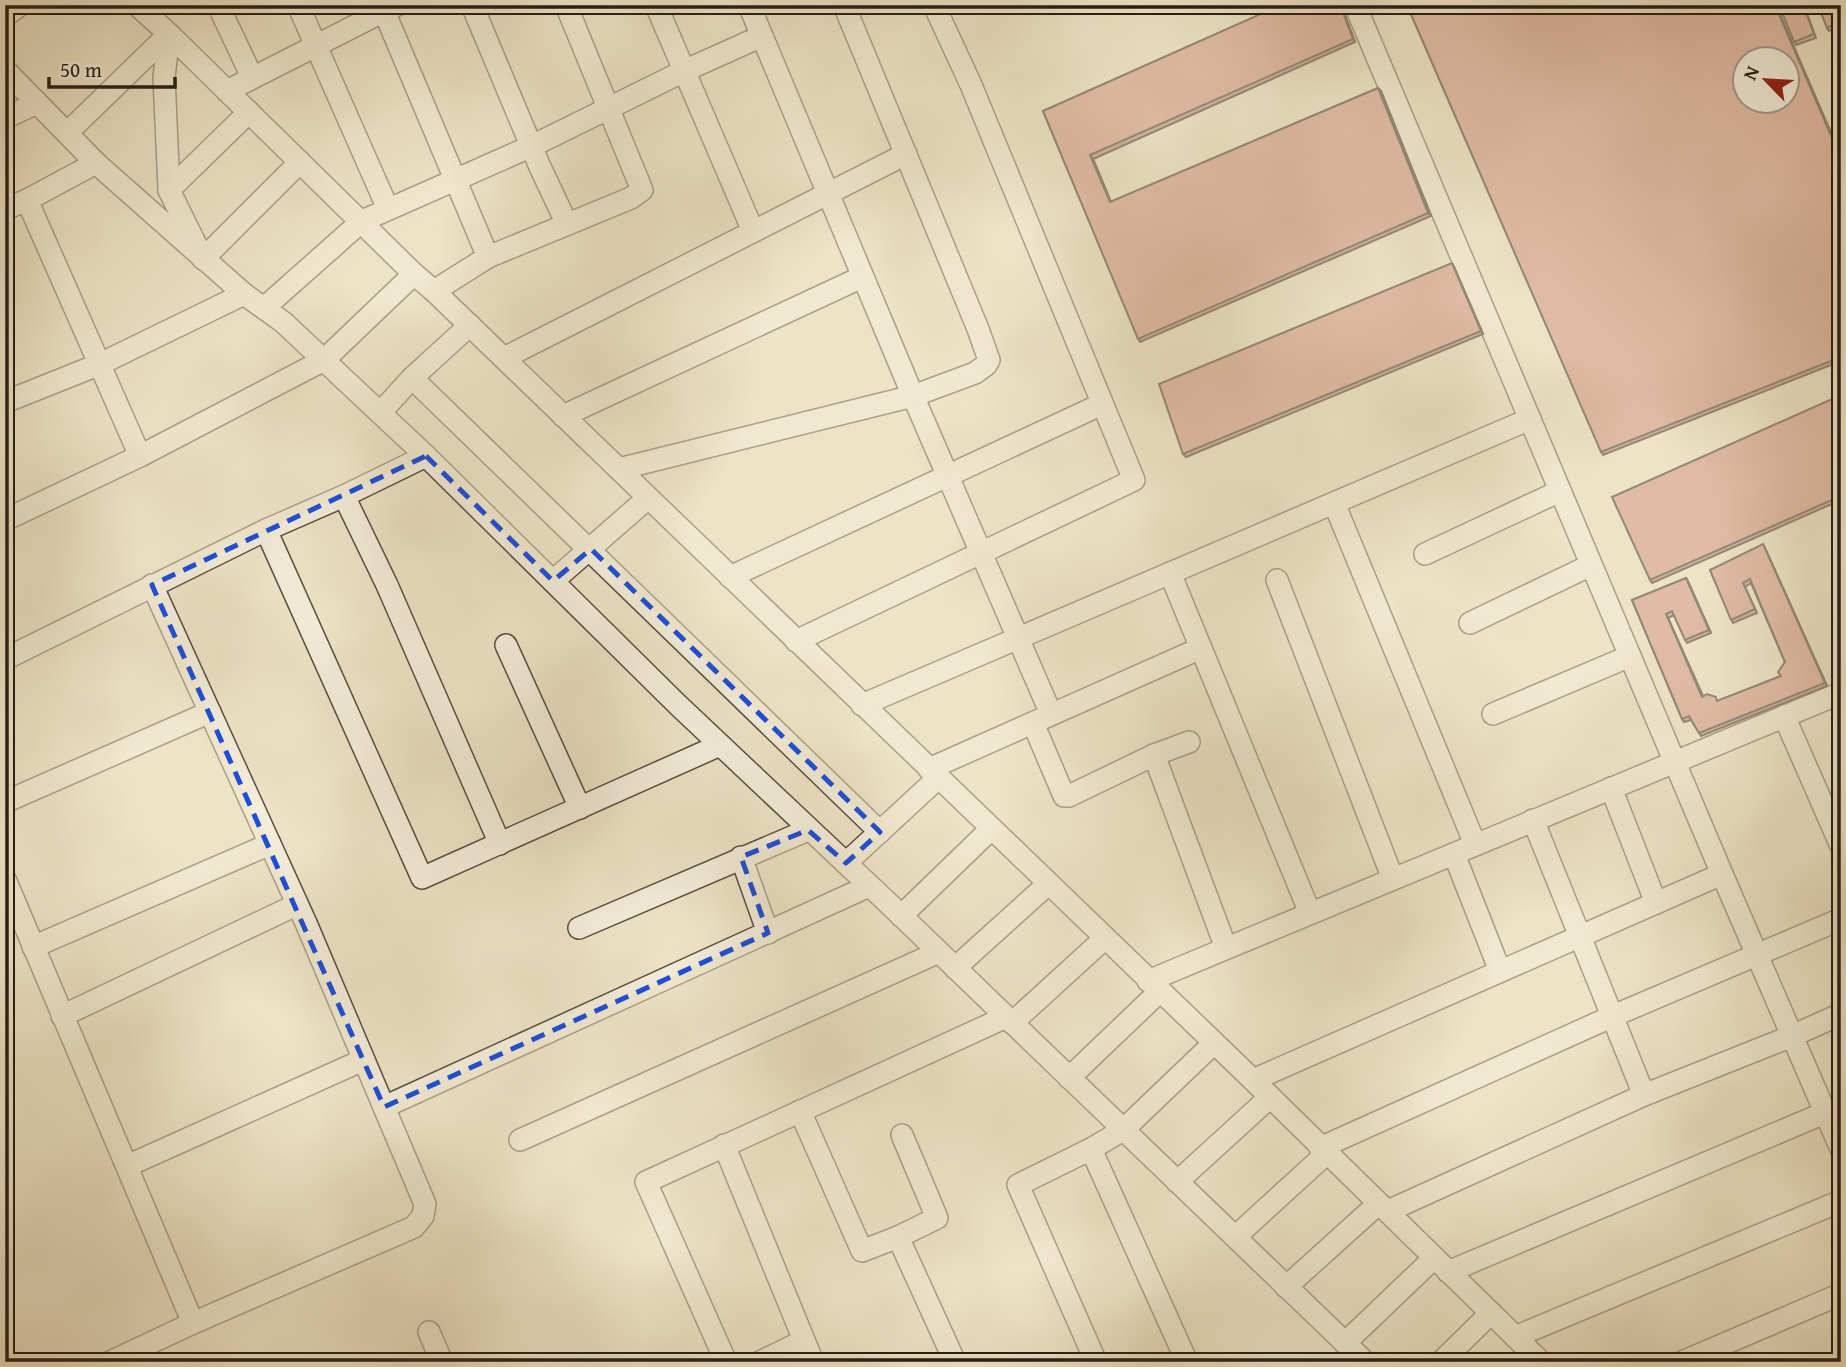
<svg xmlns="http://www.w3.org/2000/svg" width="1846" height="1367" font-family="'Gentium Book Plus',serif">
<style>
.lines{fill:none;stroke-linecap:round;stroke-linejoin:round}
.street-casing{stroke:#584f40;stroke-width:24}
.street{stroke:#f3edda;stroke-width:21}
.wall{fill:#b4786c;stroke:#271e14;stroke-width:2}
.shaded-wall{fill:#926258;stroke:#271e14;stroke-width:2}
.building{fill:#d18c7e;stroke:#271e14;stroke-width:2;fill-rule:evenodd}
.marked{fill:none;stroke:#1d4ed8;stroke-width:5;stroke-dasharray:14 9;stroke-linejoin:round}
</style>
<rect width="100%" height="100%" fill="#ede3c6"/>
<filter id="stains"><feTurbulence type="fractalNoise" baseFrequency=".00286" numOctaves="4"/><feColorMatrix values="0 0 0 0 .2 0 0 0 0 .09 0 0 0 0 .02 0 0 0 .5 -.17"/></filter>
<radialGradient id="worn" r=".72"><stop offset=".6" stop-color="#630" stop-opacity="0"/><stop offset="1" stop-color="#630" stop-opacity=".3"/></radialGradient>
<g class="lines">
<g class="street-casing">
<g id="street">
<polyline points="137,5 169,34 164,77 169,190"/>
<polyline points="218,5 252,77"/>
<polyline points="298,5 388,209"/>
<polyline points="397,5 384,11 488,257"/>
<polyline points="472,5 540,167 567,224"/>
<polyline points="656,5 753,231"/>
<polyline points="749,5 913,396 1051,714"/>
<polyline points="1355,5 1722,874 1841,1149"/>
<polyline points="5,16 20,5"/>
<polyline points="5,70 96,163 244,294 283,322 426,456 678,705 886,901 1365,1362"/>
<polyline points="227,91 384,11 382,5"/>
<polyline points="249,112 169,190 203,259 300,162"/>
<polyline points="5,118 37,103"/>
<polyline points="67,133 169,34 414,274 434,291 1253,1080 1541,1362"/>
<polyline points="27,200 140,456"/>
<polyline points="5,209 27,200 96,163"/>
<polyline points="434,291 488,257 631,198 642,190 566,5"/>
<polyline points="264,308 362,221 532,146 684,71 762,36"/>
<polyline points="470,325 412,378 880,832"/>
<polyline points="504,358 906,154"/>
<polyline points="5,402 100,364 244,294"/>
<polyline points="380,413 412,378"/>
<polyline points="563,416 862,277"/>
<polyline points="619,469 913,396 975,373 986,365 989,360 978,329 844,5"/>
<polyline points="344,496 387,585 500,844"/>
<polyline points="1334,503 1475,844"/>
<polyline points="5,520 140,456 324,360 414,274"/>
<polyline points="266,530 422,878 720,745"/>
<polyline points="1425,554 1560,491"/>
<polyline points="1170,573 1310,913"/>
<polyline points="730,577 1102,404"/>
<polyline points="1277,580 1393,879"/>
<polyline points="553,581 648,498"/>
<polyline points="1470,623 1591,565"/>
<polyline points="796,641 1134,480 971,85 934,5"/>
<polyline points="506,645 580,808"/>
<polyline points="5,659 266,530 344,496 426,456"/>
<polyline points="862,705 1530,419"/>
<polyline points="1493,714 1630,656"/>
<polyline points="1784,716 1841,846"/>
<polyline points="1033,723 1064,796 1069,796 1154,755 1226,948"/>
<polyline points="1154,755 1189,742"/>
<polyline points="929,769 1201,648"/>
<polyline points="1611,788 1656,903"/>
<polyline points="5,802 210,712"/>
<polyline points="1533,820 1644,1095"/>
<polyline points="1454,854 1500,971"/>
<polyline points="741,857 768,933"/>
<polyline points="846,863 938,778"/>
<polyline points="5,879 193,1323"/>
<polyline points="901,916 991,829"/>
<polyline points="579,928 808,830"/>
<polyline points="33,947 270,844"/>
<polyline points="955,968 1048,884"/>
<polyline points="1148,981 1841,693"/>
<polyline points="62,1016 296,905"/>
<polyline points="1012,1023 1104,939"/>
<polyline points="1069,1078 1159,992"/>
<polyline points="1253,1080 1722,874"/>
<polyline points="384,1107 869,886"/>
<polyline points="800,1111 862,1251 898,1237 955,1362"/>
<polyline points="520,1140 939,952"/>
<polyline points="724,1145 808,1350"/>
<polyline points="1320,1148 1613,1016 1841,919"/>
<polyline points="1091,1149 1187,1362"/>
<polyline points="127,1166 363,1060"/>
<polyline points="1177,1182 1269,1098"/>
<polyline points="1388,1211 1644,1095 1792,1036 1841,1014"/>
<polyline points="898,1237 937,1218 902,1135"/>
<polyline points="1235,1237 1326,1154"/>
<polyline points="1448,1272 1841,1106"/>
<polyline points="1286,1287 1378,1204"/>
<polyline points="429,1332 442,1362"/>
<polyline points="1515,1337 1841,1201"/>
<polyline points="1345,1343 1434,1258"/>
<polyline points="110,1362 193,1323 414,1227 423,1216 425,1204 306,923 152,585"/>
<polyline points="726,1362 646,1182 1006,1017"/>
<polyline points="760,1362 795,1345 808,1350 812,1360"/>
<polyline points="1096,1362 1018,1185 1091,1149 1123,1130 1213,1044"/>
<polyline points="1441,1362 1491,1313"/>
<polyline points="1682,1362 1841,1294"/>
</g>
</g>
<use href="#street" class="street"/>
</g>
<g class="wall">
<polygon points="1281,5 1341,5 1355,42 1093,159 1111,202 1378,88 1381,91 1431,216 1140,342 1043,111"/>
<polygon points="1407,5 1776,5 1841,156 1841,361 1603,455"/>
<polygon points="1779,5 1804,5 1816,38 1796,45"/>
<polygon points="1841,5 1841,25 1829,31 1827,28"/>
<polygon points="1454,267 1483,334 1186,457 1183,454"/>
<polygon points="1841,395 1841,500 1652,583 1650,580"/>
<polygon points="1765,548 1827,686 1701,736 1691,720 1684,722 1682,719 1632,600 1686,578 1711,633 1687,643 1674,615 1668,618 1703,696 1718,701 1781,676 1785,662 1751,583 1745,587 1757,613 1733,623 1710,570"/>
</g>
<g class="shaded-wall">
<polygon points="1340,5 1341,5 1355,42 1353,39"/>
<polygon points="1775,5 1841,156 1841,159"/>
<polygon points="1378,88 1381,91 1431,216 1428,213"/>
<polygon points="1090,155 1093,159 1112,205 1110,202"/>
<polygon points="1452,263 1454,267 1483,334 1481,331"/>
<polygon points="1763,544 1765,548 1827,686 1825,683"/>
<polygon points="1686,578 1688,581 1711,633 1709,630"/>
<polygon points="1666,614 1668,618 1704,700 1702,697"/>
</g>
<g class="building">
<polygon points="1281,5 1340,5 1353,39 1090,155 1110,202 1378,88 1428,213 1138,339 1043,111"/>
<path d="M1407,5H1775L1841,159V357L1601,452ZM1745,60H1787V102H1745Z"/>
<polygon points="1779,5 1803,5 1814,34 1794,42"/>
<polygon points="1818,5 1841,5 1841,21 1827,28"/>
<polygon points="1452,263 1481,331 1183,454 1159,384"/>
<polygon points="1841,395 1841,496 1650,580 1612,497"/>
<polygon points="1763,544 1825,683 1699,733 1689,716 1682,719 1632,600 1686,578 1709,630 1685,640 1672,611 1666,614 1702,697 1707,694 1716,697 1717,701 1781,676 1778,672 1785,662 1750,579 1743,583 1755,609 1731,620 1710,570"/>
</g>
<path d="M0 0H1846V1367H0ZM426,456L553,581L591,549L880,832L846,863L808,830L741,857L768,933L384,1107L152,585Z" fill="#ede3c6" fill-opacity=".55" fill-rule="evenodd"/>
<path class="marked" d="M426,456L553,581L591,549L880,832L846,863L808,830L741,857L768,933L384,1107L152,585Z"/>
<rect width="1846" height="1367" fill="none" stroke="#ede3c6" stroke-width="28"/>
<rect x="7" y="7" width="1832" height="1353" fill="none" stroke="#271e14" stroke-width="3.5"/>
<rect x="14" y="14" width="1818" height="1339" fill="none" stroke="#271e14" stroke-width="2"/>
<g transform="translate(1766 80) rotate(295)"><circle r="33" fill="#f3edda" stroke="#a19a8b" stroke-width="2"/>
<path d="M0-5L12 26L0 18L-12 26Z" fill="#8f2418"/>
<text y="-10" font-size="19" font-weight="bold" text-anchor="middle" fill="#271e14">N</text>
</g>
<path d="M49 77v10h126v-10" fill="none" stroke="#271e14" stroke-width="3.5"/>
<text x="60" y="77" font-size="21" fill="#271e14" stroke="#f3edda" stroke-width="5" paint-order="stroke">50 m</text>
<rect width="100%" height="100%" filter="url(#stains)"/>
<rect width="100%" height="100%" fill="url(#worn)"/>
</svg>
